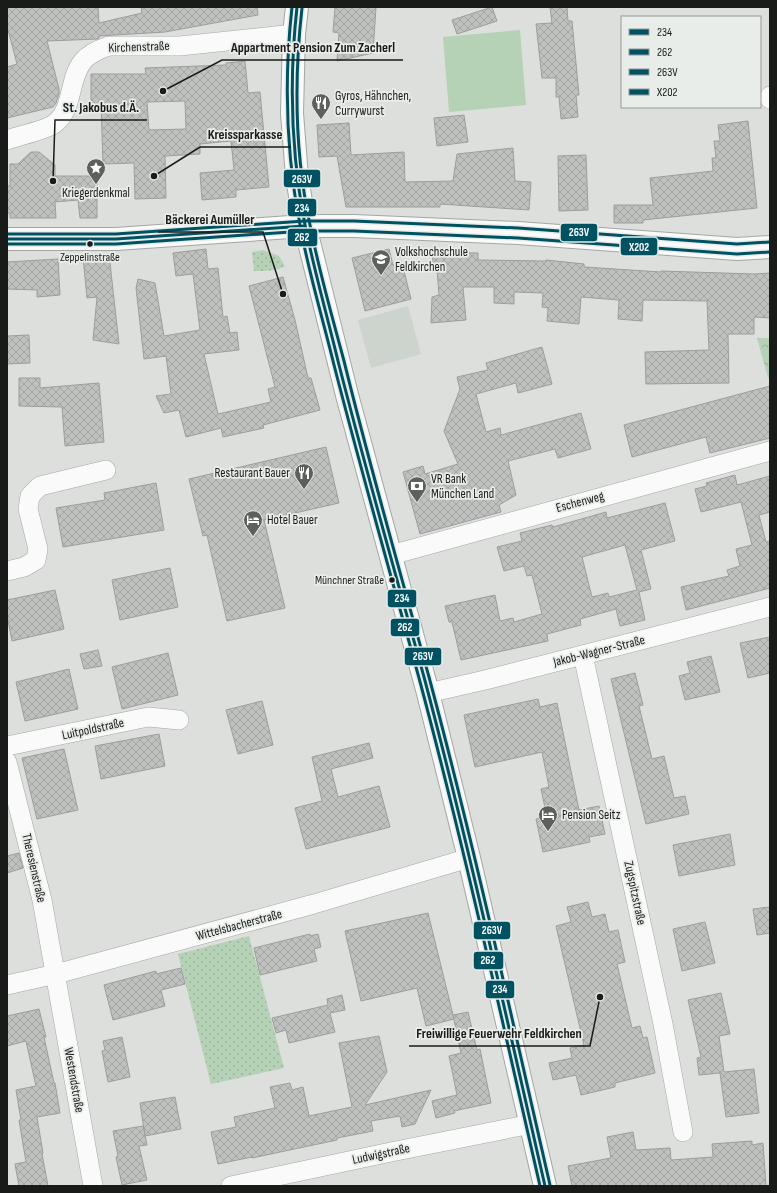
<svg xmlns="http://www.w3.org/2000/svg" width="777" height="1193" font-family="'Sofia Sans Condensed',sans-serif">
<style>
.built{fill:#cdd3cd}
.grass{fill:url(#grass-dots)}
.forest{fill:url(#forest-crowns)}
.pitch{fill:#b5d1b6}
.building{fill:url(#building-cross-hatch);stroke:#9c9e9c;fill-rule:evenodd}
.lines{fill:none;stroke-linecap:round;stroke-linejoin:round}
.minor-casing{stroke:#a4a6a5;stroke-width:20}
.tertiary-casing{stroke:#a4a6a5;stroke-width:24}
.secondary-casing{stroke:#a4a6a5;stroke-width:24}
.minor{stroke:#fafafa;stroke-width:19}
.tertiary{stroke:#fafafa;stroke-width:22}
.secondary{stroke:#fafafa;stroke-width:22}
.bus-1-casing{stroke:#e9ede9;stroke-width:6}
.bus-2-casing{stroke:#e9ede9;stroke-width:6}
.bus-3-casing{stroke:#e9ede9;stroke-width:6}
.bus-4-casing{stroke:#e9ede9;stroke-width:6}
.bus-1{stroke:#005262;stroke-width:3}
.bus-2{stroke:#005262;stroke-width:3}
.bus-3{stroke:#005262;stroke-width:3}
.bus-4{stroke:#005262;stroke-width:3}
.bus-dot{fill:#191b19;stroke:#e9ede9;stroke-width:1.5}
.labels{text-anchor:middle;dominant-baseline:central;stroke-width:3.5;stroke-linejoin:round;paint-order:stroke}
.bus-label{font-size:12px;fill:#191b19;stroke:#e9ede9}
.street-label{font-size:13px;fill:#191b19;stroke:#e9ede9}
.poi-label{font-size:13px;fill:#191b19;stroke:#e9ede9;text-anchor:start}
.leader{fill:none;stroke:#191b19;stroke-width:1.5}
.callout-dot{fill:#191b19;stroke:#e9ede9;stroke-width:1.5}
.callout-label{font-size:14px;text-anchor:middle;font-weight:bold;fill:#191b19;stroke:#e9ede9;stroke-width:3.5;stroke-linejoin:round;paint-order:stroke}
.line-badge{stroke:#e9ede9;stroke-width:1.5}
.badge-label{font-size:11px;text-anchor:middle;font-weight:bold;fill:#fff}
</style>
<defs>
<pattern id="grass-dots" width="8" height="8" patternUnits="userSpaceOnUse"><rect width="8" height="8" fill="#b5d1b6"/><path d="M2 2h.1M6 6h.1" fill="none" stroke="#9bb39c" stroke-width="1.8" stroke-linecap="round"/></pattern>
<pattern id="forest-crowns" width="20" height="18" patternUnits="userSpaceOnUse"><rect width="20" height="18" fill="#b5d1b6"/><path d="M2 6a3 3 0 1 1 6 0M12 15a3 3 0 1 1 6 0" fill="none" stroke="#9bb39c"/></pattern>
<pattern id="building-cross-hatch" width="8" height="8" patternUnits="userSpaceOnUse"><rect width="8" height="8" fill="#bfc1bf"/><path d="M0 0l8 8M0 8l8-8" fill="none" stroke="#a4a5a4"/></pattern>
</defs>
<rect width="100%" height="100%" fill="#dddfdd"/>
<polygon class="built" points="408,306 421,354 371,368 358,320"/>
<g class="grass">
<path d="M263,250L279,256L285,266C276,271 264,271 254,271L252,252Z"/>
<polygon points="249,936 284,1068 211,1084 178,954"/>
</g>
<polygon class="forest" points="757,338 770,338 770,377 768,378"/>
<polygon class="pitch" points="520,30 526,105 449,112 443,37"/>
<g class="building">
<polygon points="7,7 98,7 99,23 142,13 141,7 257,7 258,15 165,32 99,36 99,38 98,39 47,41 59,89 59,94 56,103 53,107 7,118 7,67 17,64 7,26"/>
<polygon points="335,7 376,7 373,53 337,61 339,33 333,32"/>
<polygon points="492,7 497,21 457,34 452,20"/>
<polygon points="550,7 567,7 568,21 572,21 579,95 576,95 578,117 561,119 559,97 556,97 556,78 542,78 536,24 552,23"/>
<path d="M245,61L248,93L260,92L269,187L236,190V197L202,200L200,173L234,170L231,141L200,144V154L165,156L166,198L135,199L134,163L103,164L101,104L91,105V74H146L145,68L226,65V63ZM185,101L186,129L149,130L147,102Z"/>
<polygon points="464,115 468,142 437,146 434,118"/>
<polygon points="748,121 757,208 643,220 643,223 614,223 614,205 653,205 650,178 713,171 712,158 716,158 714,141 720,141 718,125"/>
<polygon points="349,123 351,155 404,152 405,182 453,181 457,154 513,148 515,181 531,182 529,210 440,204 440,207 346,207 337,156 319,157 317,125"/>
<polygon points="31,152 39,152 55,165 55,176 97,176 97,218 80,218 78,200 55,202 56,218 10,218 10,213 7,213 7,186 10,186 10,164 18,164"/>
<polygon points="586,155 588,210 559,211 558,156"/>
<polygon points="206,249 208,269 218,268 223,317 227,316 230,333 237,332 239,350 204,354 218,414 271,402 268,389 275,387 249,286 283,277 295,320 308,378 311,378 320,410 263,425 264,428 223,437 221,428 186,437 179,410 164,413 156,396 171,394 166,356 144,359 136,288 138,279 155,283 164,336 200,330 193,274 176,276 173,253"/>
<polygon points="389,249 393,265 402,263 411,299 365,311 352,258"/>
<polygon points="433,252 478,253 478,260 546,261 546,260 584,264 584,267 661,272 661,271 754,274 770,273 770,318 754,317 754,334 728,334 729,383 646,384 645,352 709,350 707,301 643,300 642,321 618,319 619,300 581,297 579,324 547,321 548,308 542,307 543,293 514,292 514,304 494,303 494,287 463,287 466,320 431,323 432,297 439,295 437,269 432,269"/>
<polygon points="109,254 119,344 93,340 97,297 87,298 83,257"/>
<polygon points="58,259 60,295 37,297 37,290 7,289 7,262"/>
<polygon points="29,335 30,363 7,364 7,336"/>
<polygon points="542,347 552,384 518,393 516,383 476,394 486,432 500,428 501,435 581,413 591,449 558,458 555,449 508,461 516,495 499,505 501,512 420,534 403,472 423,466 425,474 458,464 444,431 460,389 457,377 488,370 486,363"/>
<polygon points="19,378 40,378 40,388 99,383 104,442 65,446 62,407 19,406"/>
<polygon points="770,386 770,438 710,453 706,437 632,457 624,425"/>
<polygon points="326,447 339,503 264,520 285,608 227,621 207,535 203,536 189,479"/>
<polygon points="735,475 737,485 770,476 770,512 759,515 766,542 770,541 770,588 686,610 681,587 729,576 727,570 740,566 736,549 752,545 741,502 701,512 695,489 707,486 706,483"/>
<polygon points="156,483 164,530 63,547 56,508 105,500 104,493"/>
<path d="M665,503L675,541L641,550L651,589L639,592L645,620L620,626L616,609L580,619L581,625L547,634L548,641L461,660L452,622H449L445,606L495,595L500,621L513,618L514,622L542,614L532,575L527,576L524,566L504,571L497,547L522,541L520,533L552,525L553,527L606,512L607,518ZM625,545L637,590L609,597L608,593L592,597L582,557Z"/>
<polygon points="170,568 178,607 120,620 112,580"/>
<polygon points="55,590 64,629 12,641 7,615 7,600"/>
<polygon points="770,637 770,673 748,678 740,643"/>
<polygon points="98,650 102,666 84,669 80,654"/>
<polygon points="168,653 178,695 122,709 112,667"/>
<polygon points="711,656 720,692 685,700 679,676 690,673 687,662"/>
<polygon points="69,669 78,709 25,721 16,682"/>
<polygon points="635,673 643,705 639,706 652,759 664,756 674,798 685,796 689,814 646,824 611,679"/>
<polygon points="538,699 540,707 557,703 579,810 599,806 605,834 589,837 590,842 543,852 536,819 547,817 541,789 549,787 542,752 475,767 464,715"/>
<polygon points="262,701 273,745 238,754 226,710"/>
<polygon points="159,734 165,766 101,779 95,746"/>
<polygon points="369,743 373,758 331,769 338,797 379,786 390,827 306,849 295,808 322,801 312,757"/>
<polygon points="64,749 78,810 37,819 22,758"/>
<polygon points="730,834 735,865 679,876 673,845"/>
<polygon points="19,853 23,868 7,873 7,856"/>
<polygon points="588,902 592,917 605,914 609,932 618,930 625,962 617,964 632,1028 640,1026 643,1038 647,1037 655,1073 615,1083 615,1087 581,1095 576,1075 553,1080 549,1063 572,1058 570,1048 584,1045 556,926 571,922 567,907"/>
<polygon points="770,907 770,933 757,935 753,909"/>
<polygon points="428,913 454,1019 426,1026 417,988 361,1001 345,931"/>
<polygon points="705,922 715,963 682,971 673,929"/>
<polygon points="310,934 310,936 318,934 321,947 314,949 317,961 260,975 254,948"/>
<polygon points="181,968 185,984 161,990 165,1006 113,1020 104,985 156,971 156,974"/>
<polygon points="721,993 730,1034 719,1036 724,1072 754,1069 759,1113 726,1117 720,1073 699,1075 697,1058 701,1057 688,1000"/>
<polygon points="342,995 345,1010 330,1013 335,1032 289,1043 286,1030 276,1033 272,1018 328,1005 327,999"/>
<polygon points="39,1009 46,1037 44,1037 54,1083 55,1083 60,1113 37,1117 43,1153 42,1154 48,1186 19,1186 15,1164 26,1162 19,1120 21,1120 16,1090 36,1086 26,1041 7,1046 7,1016"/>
<polygon points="468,1012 477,1050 480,1049 491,1103 454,1111 455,1113 436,1118 432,1101 457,1095 449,1056 461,1053 453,1015"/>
<polygon points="379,1036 387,1072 365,1105 431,1090 415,1124 402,1127 400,1116 371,1121 373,1131 337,1138 337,1140 252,1158 252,1157 218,1164 211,1132 236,1127 234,1117 275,1108 270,1087 290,1083 292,1090 303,1087 309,1116 352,1107 339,1043"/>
<polygon points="122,1037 130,1077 108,1082 102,1051 105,1050 103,1041"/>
<polygon points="175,1097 181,1129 145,1136 140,1103"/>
<polygon points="143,1126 147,1145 139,1146 147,1180 122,1185 116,1157 118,1156 113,1131"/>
<polygon points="633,1132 636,1150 670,1148 671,1160 713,1157 712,1144 752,1141 752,1145 763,1143 766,1186 572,1186 568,1166 611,1158 607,1137"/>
</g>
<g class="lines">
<g class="minor-casing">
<g id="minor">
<polyline points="770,96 770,99"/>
<path d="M7,140C18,136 46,130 54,124C74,110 68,79 83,61C89,54 100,49 109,46H180L294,34"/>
<polyline points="391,555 770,451"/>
<polyline points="7,571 24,567 36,560 38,549 28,509 30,496 40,486 106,470"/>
<polyline points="583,655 663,1024 683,1132"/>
<polyline points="428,693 485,680 770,607"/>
<polyline points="7,746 148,717 179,720"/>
<polyline points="7,762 42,900 93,1186"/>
<polyline points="7,985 56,974 314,904 469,858"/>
<polyline points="231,1186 391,1152 531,1124"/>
</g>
</g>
<g class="tertiary-casing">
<polyline id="tertiary" points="297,7 294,34 292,113 297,177 305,226 347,395 428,693 469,858 545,1186"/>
</g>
<g class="secondary-casing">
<polyline id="secondary" points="7,239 116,239 305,226 354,226 518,233 737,249 770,247"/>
</g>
<use href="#minor" class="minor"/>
<use href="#tertiary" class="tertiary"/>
<use href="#secondary" class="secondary"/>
<g class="bus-1-casing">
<g id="bus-1">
<path d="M297,7C289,79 291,153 305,225C314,270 327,315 338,361C365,467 395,572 424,677C469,846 506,1016 545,1186"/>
<polyline points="7,239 116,239 305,226"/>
</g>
</g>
<g class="bus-2-casing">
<path id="bus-2" d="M292,7C284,79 286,153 300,225C308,270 322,316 333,361C360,467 390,572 419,678C464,846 501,1016 540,1186"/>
</g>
<g class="bus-3-casing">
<g id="bus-3">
<path d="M302,8C294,79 295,154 310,225C319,271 332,316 344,361C370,467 400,572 429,677C474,845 511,1015 550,1185"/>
<polyline points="7,234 116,234 305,221 354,221 518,228 737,244 770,242"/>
</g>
</g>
<g class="bus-4-casing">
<polyline id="bus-4" points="7,244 116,244 305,231 354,231 518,238 737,254 770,252"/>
</g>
<use href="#bus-1" class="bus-1"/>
<use href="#bus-2" class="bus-2"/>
<use href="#bus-3" class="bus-3"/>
<use href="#bus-4" class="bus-4"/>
</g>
<defs>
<g id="restaurant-pin" transform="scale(1)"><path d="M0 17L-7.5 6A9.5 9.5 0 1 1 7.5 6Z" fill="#5e605e" stroke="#e9ede9"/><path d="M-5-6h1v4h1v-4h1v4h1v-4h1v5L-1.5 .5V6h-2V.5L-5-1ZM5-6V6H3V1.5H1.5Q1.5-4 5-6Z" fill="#fff"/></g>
<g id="sight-pin" transform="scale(1)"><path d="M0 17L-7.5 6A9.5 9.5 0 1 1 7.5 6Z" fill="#5e605e" stroke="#e9ede9"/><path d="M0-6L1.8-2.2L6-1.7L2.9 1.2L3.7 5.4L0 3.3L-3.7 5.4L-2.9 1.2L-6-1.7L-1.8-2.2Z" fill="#fff"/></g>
<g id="university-pin" transform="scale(1)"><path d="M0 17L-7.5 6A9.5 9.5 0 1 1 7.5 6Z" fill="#5e605e" stroke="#e9ede9"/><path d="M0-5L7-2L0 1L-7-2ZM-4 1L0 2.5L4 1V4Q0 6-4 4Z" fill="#fff"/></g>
<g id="bank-pin" transform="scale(1)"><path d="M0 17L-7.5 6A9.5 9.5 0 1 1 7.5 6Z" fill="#5e605e" stroke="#e9ede9"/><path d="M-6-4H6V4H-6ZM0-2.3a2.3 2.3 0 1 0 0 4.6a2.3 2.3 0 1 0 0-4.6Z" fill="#fff"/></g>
<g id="hotel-pin" transform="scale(1)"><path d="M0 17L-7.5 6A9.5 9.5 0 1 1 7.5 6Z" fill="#5e605e" stroke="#e9ede9"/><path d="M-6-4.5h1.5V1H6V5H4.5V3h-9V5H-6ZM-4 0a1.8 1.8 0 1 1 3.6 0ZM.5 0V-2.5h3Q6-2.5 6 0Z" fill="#fff"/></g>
</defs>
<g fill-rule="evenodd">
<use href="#restaurant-pin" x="321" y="103"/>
<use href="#sight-pin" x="96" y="168"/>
<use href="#university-pin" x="381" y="259"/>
<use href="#restaurant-pin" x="304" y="473"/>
<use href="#bank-pin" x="417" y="486"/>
<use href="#hotel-pin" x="253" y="520"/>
<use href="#hotel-pin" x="548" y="815"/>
</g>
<g class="bus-dot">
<circle cx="90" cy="244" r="3.5"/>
<circle cx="392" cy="580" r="3.5"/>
</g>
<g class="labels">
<g class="bus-label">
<text x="90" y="257">Zeppelinstraße</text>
<text x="384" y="580" text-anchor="end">Münchner Straße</text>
</g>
<g class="street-label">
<text transform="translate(139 47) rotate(-2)">Kirchenstraße</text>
<text transform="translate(580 502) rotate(-15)">Eschenweg</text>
<text transform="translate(599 651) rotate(-14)">Jakob-Wagner-Straße</text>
<text transform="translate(93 729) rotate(-12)">Luitpoldstraße</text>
<text transform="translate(34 868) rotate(77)">Theresienstraße</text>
<text transform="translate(635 893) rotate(78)">Zugspitzstraße</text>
<text transform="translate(239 925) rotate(-15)">Wittelsbacherstraße</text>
<text transform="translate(74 1080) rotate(80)">Westendstraße</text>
<text transform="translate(381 1154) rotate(-12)">Ludwigstraße</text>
</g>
<g class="poi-label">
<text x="335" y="96">Gyros, Hähnchen,<tspan x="335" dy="15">Currywurst</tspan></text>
<text x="96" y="193" text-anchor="middle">Kriegerdenkmal</text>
<text x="395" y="252">Volkshochschule<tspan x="395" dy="15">Feldkirchen</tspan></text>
<text x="290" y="473" text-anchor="end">Restaurant Bauer</text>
<text x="431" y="479">VR Bank<tspan x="431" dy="15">München Land</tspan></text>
<text x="267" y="520">Hotel Bauer</text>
<text x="562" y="815">Pension Seitz</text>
</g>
</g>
<path class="leader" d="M163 91L222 60H403M53 181L55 120H147M154 176L200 147H291M283 294L263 232H158M600 997L590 1046H409"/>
<g class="callout-dot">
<circle cx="163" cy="91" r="4"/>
<circle cx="53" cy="181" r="4"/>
<circle cx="154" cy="176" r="4"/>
<circle cx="283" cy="294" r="4"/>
<circle cx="600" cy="997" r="4"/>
</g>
<g class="callout-label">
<text x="313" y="52">Appartment Pension Zum Zacherl</text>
<text x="101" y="112">St. Jakobus d.Ä.</text>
<text x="245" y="139">Kreissparkasse</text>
<text x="210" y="224">Bäckerei Aumüller</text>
<text x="499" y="1038">Freiwillige Feuerwehr Feldkirchen</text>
</g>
<g class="line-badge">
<rect x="283" y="169" width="38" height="19" rx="4" fill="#005262"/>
<rect x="287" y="198" width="30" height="19" rx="4" fill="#005262"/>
<rect x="560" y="223" width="38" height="19" rx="4" fill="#005262"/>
<rect x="287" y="228" width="31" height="19" rx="4" fill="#005262"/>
<rect x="620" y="237" width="38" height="19" rx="4" fill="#005262"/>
<rect x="387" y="589" width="30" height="19" rx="4" fill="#005262"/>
<rect x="390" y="618" width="30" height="19" rx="4" fill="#005262"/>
<rect x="404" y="647" width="38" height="19" rx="4" fill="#005262"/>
<rect x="473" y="921" width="38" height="19" rx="4" fill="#005262"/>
<rect x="473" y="951" width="31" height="19" rx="4" fill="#005262"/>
<rect x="485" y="980" width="30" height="19" rx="4" fill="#005262"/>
</g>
<g class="badge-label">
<text x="302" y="183">263V</text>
<text x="302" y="212">234</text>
<text x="579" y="236">263V</text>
<text x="302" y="241">262</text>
<text x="639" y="251">X202</text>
<text x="402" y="602">234</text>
<text x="405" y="631">262</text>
<text x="423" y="660">263V</text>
<text x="492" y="934">263V</text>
<text x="488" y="964">262</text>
<text x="500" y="993">234</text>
</g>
<rect width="777" height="1193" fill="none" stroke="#191b19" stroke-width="16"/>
<rect x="621" y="16" width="140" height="92" fill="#e9ede9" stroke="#969996"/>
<rect x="629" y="29" width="20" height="6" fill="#005262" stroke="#969996"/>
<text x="657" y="36" font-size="12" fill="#191b19">234</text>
<rect x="629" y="49" width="20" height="6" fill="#005262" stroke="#969996"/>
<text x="657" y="56" font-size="12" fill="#191b19">262</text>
<rect x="629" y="69" width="20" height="6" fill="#005262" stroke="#969996"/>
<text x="657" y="76" font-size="12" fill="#191b19">263V</text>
<rect x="629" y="89" width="20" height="6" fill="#005262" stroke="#969996"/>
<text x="657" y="96" font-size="12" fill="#191b19">X202</text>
</svg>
